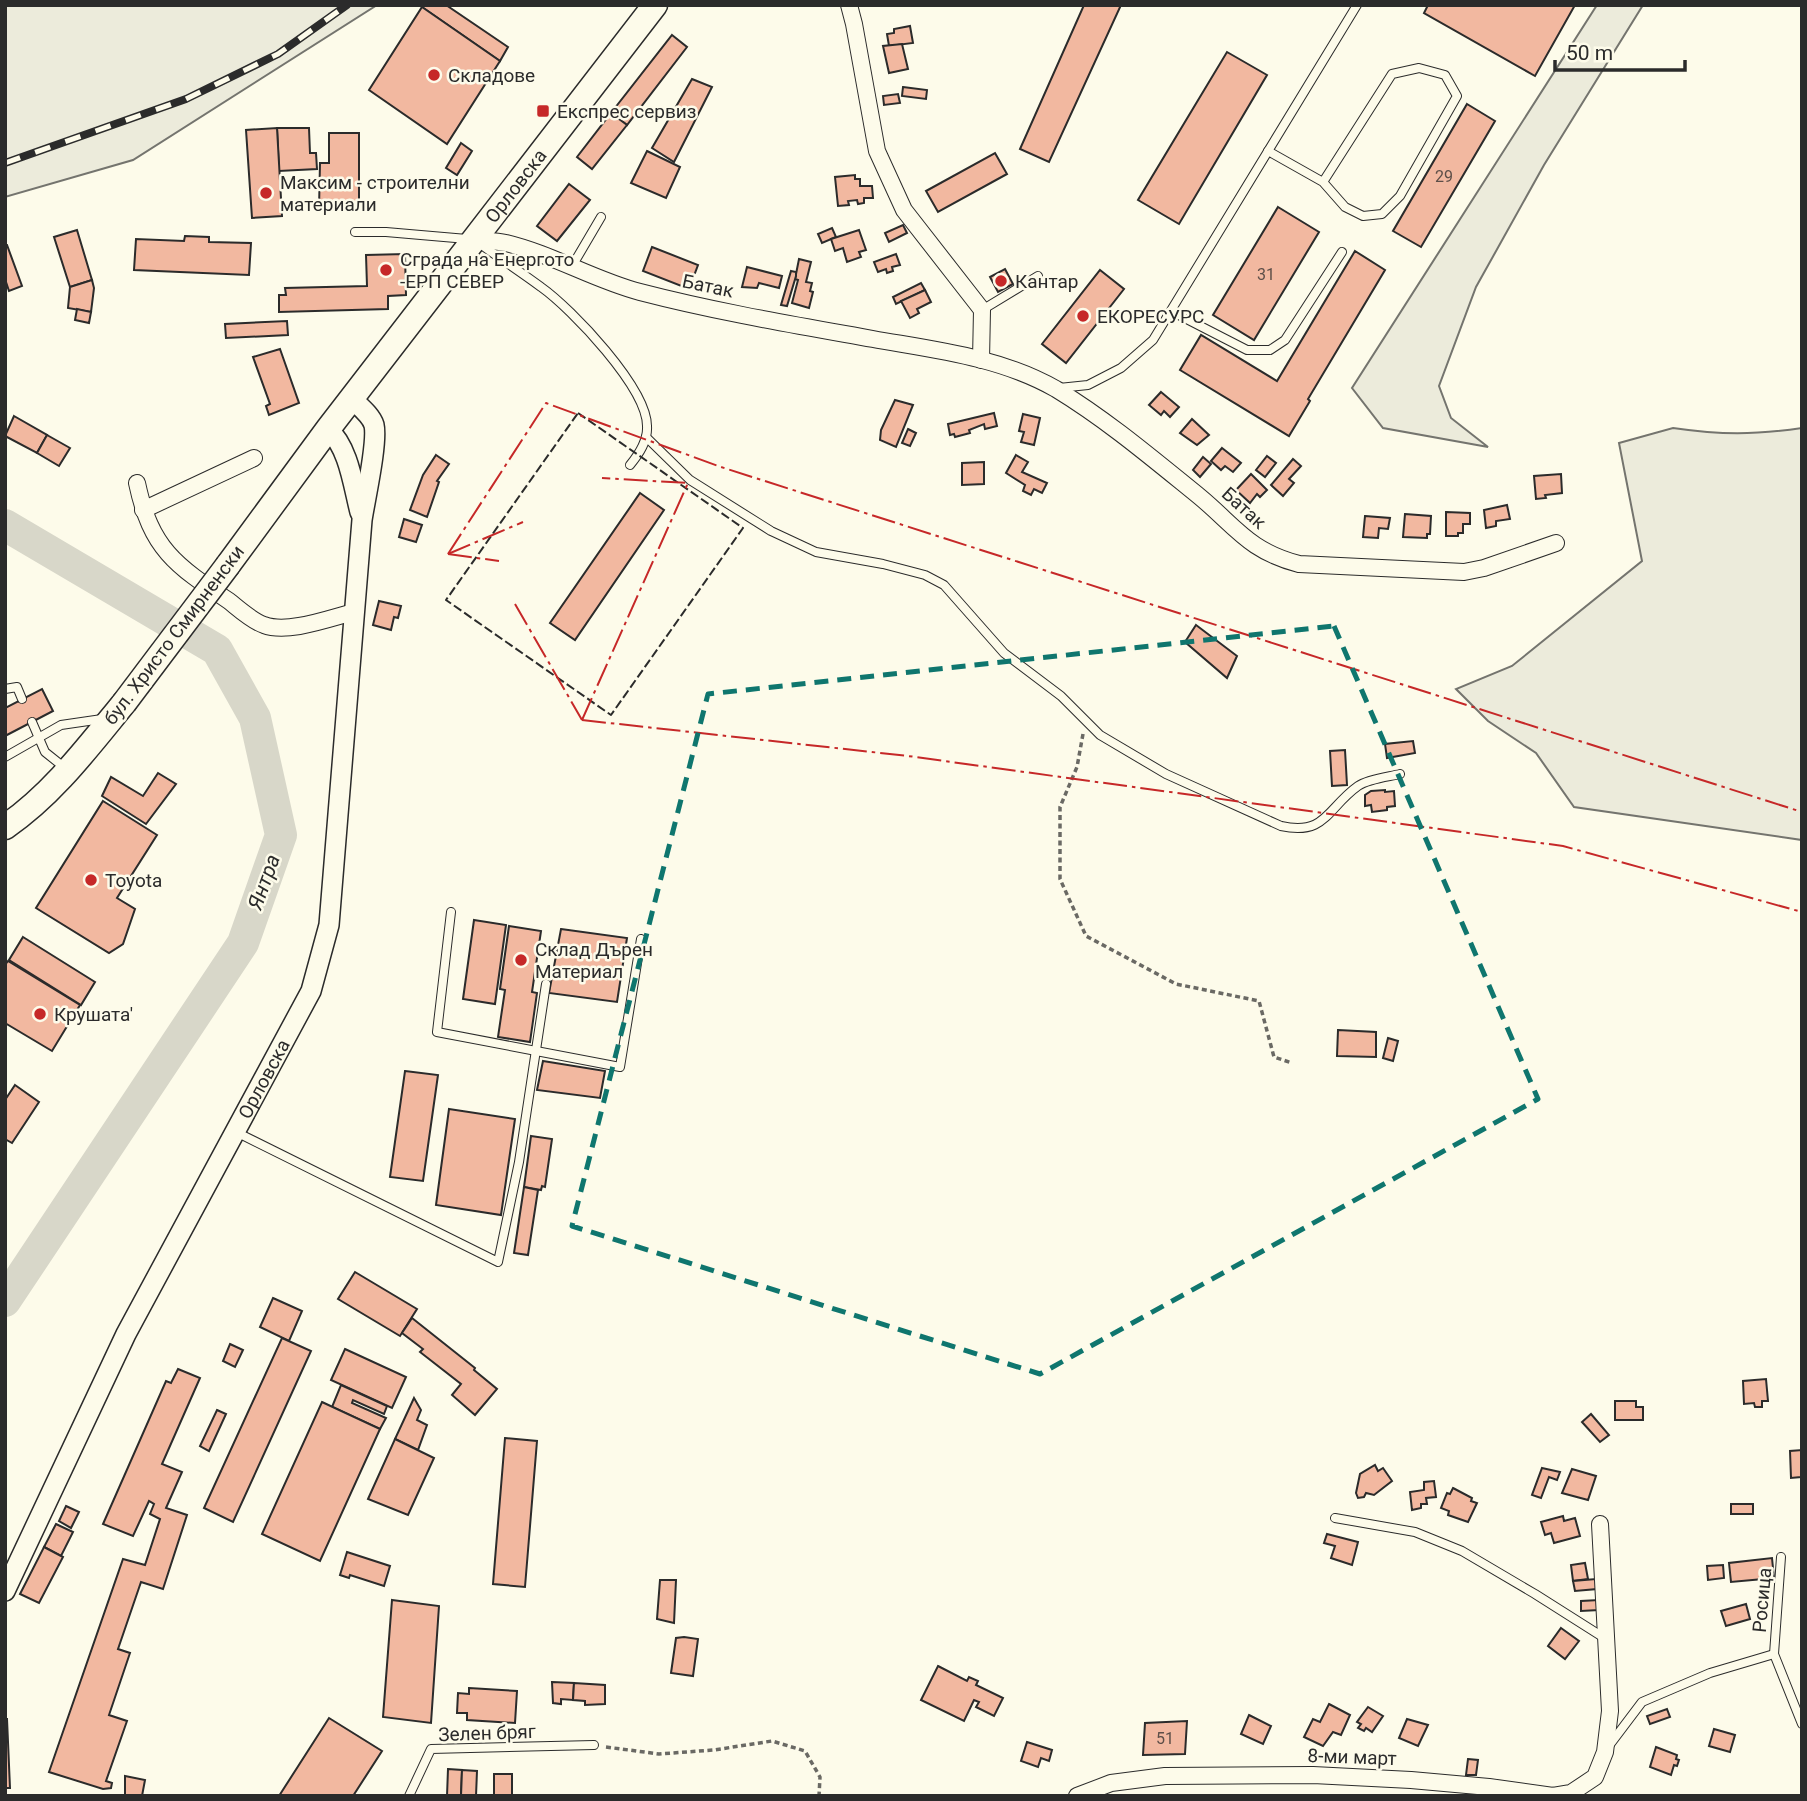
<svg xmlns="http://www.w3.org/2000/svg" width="1807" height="1801" font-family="Roboto,sans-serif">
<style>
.green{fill:#ecebdb;stroke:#74746e;stroke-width:2}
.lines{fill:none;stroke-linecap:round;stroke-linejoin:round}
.river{stroke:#d8d7c9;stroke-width:32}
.building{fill:#f2b8a0;stroke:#2b2b2b;stroke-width:2}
.service-casing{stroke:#2b2b2b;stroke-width:10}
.minor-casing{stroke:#2b2b2b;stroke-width:18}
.tertiary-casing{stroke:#2b2b2b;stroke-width:22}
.primary-casing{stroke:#2b2b2b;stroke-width:27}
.path{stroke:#6a6964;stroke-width:3.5;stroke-dasharray:5 3.5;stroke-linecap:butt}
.service{stroke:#fdfbea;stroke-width:8}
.minor{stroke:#fdfbea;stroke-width:16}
.tertiary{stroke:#fdfbea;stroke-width:19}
.primary{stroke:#fdfbea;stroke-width:24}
.rail-casing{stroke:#2b2b2b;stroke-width:8}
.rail{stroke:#fdfbea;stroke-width:5;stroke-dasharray:16;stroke-linecap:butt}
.primary-bridge-casing{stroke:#2b2b2b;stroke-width:27;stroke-linecap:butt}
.primary-bridge{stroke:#fdfbea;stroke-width:24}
.fence{stroke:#2b2b2b;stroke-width:2;stroke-dasharray:9 3.5;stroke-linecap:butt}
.power{stroke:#c62828;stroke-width:2;stroke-dasharray:24 5 3.5 5;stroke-linecap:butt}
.marked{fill:none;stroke:#0f766e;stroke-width:5;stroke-dasharray:14 9;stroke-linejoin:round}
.poi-dot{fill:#c62828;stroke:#fdfbea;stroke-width:2.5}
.labels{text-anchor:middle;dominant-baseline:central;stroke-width:5;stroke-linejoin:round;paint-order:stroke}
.number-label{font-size:16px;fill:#5d4e48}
.poi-label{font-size:19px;fill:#2b2b2b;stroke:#fdfbea;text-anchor:start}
.street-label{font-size:19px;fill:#2b2b2b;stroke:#fdfbea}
.water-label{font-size:21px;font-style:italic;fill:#2b2b2b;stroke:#fdfbea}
</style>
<rect width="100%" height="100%" fill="#fdfbea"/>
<g class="green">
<polygon points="5,5 377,5 133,160 5,197"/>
<polygon points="1597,5 1643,5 1544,165 1476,287 1439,386 1451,418 1488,447 1383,428 1352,388"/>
<path d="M1673,428C1721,435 1754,435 1802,428V840L1574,807L1536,753L1488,721L1456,689L1512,666L1642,561L1619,443Z"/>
</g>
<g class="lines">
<polyline class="river" points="5,525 217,650 255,718 281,835 243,943 5,1301"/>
</g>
<g class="building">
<polygon points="423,5 446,5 508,47 500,61 422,7"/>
<polygon points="1084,5 1121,5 1049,162 1020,149"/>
<polygon points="1428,5 1575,5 1535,76 1424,13"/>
<polygon points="422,7 500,61 447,144 369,90"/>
<polygon points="910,26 913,43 889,46 887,34 894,33 894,29"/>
<polygon points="672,35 687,47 627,125 611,113"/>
<polygon points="902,44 908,69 889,73 883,46"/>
<polygon points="1227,52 1267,75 1179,224 1138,200"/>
<polygon points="692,79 712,87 674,162 652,148"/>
<polygon points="903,87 927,90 926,99 902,96"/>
<polygon points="898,94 900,103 884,105 883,96"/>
<polygon points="1467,104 1495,121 1421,247 1393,231"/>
<polygon points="611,113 627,125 592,169 577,157"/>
<polygon points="277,128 309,128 310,153 316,153 317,169 279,171"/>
<polygon points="277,128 282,216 252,218 246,130"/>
<polygon points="329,133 359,133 359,204 353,203 353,209 319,209 320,163 329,163"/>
<polygon points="461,143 472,151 457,175 446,168"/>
<polygon points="647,151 680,167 666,198 631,183"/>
<polygon points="995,153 1007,174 938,212 926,191"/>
<polygon points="855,175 855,179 860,179 860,186 872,186 873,198 864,198 864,203 858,204 857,200 848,201 849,205 838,206 835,177"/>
<polygon points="569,184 590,200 557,241 537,226"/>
<polygon points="1278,207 1319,232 1254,340 1213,315"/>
<polygon points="903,225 907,233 889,242 885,233"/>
<polygon points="832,228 836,237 822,243 818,234"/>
<polygon points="77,230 92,280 70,287 54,237"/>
<polygon points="859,230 866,250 859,252 861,257 847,262 843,248 835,251 831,239"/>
<polygon points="185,236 209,237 209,242 251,243 249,275 134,270 136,239 184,241"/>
<polygon points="5,245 7,245 22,286 9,291 5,279"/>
<polygon points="652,247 698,265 689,289 643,271"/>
<polygon points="1355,251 1385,270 1308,399 1310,401 1289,436 1180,370 1201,335 1277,381"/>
<polygon points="405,254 406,295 388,296 388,309 279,312 279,295 286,295 285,288 367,286 366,255"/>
<polygon points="896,254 900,265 892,267 893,271 887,273 886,269 878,272 874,262"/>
<polygon points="799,259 811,262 806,282 812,283 810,291 813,292 809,308 792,303 798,280 795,279"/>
<polygon points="747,267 782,276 779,288 759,283 757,288 742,287"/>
<polygon points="1005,269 1013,284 998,292 990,277"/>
<polygon points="1100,270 1124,289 1066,363 1042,344"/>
<polygon points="791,271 796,272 796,276 787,306 781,305"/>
<polygon points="92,280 94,288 91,312 68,308 70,287"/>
<polygon points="921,283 925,290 896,304 893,297"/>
<polygon points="925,290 931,302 917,309 919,313 910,318 901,301"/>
<polygon points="77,309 91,312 89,323 75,320"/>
<polygon points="287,321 288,335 226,338 225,324"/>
<polygon points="280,349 299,403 269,415 266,406 270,404 253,357"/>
<polygon points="1161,392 1179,407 1170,417 1164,411 1161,415 1149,405"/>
<polygon points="895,400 913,405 896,447 880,440 881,430"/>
<polygon points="994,413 997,426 985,429 984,424 969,430 970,433 955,437 954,434 950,435 948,424"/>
<polygon points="1023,414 1040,418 1034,445 1021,442 1024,432 1019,431"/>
<polygon points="14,416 47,435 37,453 5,436"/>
<polygon points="1192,419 1209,435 1197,445 1180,433"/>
<polygon points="908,429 916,433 910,446 902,443"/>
<polygon points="47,435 70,448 59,466 37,453"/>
<polygon points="1222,448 1241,463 1233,472 1225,466 1221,470 1211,461"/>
<polygon points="436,455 449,464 437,481 439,482 427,517 410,510 423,475"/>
<polygon points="1016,455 1028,462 1022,472 1047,483 1042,493 1034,489 1031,495 1023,491 1025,485 1006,473"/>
<polygon points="1267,456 1276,463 1265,477 1256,470"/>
<polygon points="1203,457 1211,464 1200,477 1193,470"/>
<polygon points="1293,459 1301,466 1289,479 1294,483 1283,496 1271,485"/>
<polygon points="984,462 984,484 962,485 962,463"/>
<polygon points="1251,474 1267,490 1260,497 1257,494 1250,503 1236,490"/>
<polygon points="1561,474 1562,493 1545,495 1546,498 1536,499 1534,476"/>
<polygon points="640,493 664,510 575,640 550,623"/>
<polygon points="1507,505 1510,519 1496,521 1496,526 1486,528 1484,510"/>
<polygon points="1446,512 1470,513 1470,524 1463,524 1463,533 1458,533 1458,536 1446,536"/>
<polygon points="1405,514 1431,516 1430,534 1427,534 1427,538 1403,537"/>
<polygon points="1365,516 1390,518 1388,529 1379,528 1378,538 1363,537"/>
<polygon points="404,519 422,525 416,542 399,537"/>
<polygon points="379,601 401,606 398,618 394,617 391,630 373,625"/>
<polygon points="1196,625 1237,656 1227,678 1185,642"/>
<polygon points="42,689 53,711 5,736 5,708"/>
<polygon points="1413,741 1415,753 1387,758 1385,744"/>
<polygon points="1345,750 1347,785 1332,786 1330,751"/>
<polygon points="158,773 176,784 146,824 102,796 111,777 143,796"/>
<polygon points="1385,790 1385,792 1394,791 1395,806 1387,807 1387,810 1372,812 1371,805 1365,806 1365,795 1371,791"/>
<polygon points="103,801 157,835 117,898 135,909 123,944 109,953 36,908"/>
<polygon points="474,920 506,925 495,1004 463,999"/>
<polygon points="509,926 541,931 532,992 537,993 530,1042 498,1037 505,990 500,989"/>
<polygon points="561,929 627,938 617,1002 549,993"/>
<polygon points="23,937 95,982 81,1005 9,960"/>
<polygon points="8,961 80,1005 52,1051 5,1023 5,965"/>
<polygon points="1338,1030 1376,1032 1376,1057 1337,1056"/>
<polygon points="1388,1038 1398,1041 1393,1061 1383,1058"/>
<polygon points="543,1061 605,1071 600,1098 537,1090"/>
<polygon points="405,1071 438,1075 423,1181 390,1177"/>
<polygon points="15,1085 39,1102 12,1143 5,1139 5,1100"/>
<polygon points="449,1109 515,1119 501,1215 436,1205"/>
<polygon points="531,1136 552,1139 545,1187 542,1186 541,1190 524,1187"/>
<polygon points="524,1187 538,1190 528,1255 514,1253"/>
<polygon points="355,1272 417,1309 400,1336 338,1299"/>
<polygon points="273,1298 302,1311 289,1341 260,1327"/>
<polygon points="412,1318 475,1368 474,1370 497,1389 475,1415 452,1395 461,1384 420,1352 423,1349 402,1333"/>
<polygon points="282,1338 311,1351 233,1522 204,1508"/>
<polygon points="230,1344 243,1350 235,1367 223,1361"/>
<polygon points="345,1349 406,1377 392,1408 331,1380"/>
<polygon points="178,1369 200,1378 162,1464 182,1472 166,1508 187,1515 163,1589 141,1582 118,1649 130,1653 109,1715 127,1721 106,1781 112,1783 111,1788 103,1789 49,1772 123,1559 145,1565 160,1519 150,1514 154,1504 149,1501 133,1536 103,1524 166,1381 171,1383"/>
<polygon points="1766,1379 1768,1401 1762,1401 1762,1407 1755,1407 1754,1403 1744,1404 1743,1381"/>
<polygon points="341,1385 387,1406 384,1414 353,1400 352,1403 386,1418 380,1429 332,1407"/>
<polygon points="414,1398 421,1410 417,1420 427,1425 418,1450 395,1439"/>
<polygon points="1615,1401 1636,1401 1636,1407 1643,1407 1643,1420 1615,1420"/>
<polygon points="322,1402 380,1429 320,1561 262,1534"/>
<polygon points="217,1410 226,1414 209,1451 200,1446"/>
<polygon points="1591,1414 1609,1435 1600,1442 1582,1422"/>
<polygon points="505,1438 537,1441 525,1587 493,1584"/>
<polygon points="395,1439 434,1458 408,1515 368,1499"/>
<polygon points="1802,1450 1801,1477 1791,1478 1790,1451"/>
<polygon points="1375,1465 1378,1471 1383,1468 1392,1481 1374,1495 1366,1493 1364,1497 1358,1498 1356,1493 1360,1474"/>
<polygon points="1542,1468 1560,1472 1557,1480 1549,1477 1541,1498 1532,1495"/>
<polygon points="1572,1469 1596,1476 1588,1500 1562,1493"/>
<polygon points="1434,1481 1436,1497 1426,1498 1427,1504 1421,1504 1421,1508 1412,1510 1410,1492 1424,1490 1424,1482"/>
<polygon points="1453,1488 1472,1498 1471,1501 1477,1503 1468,1522 1448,1515 1449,1511 1441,1508 1447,1493 1450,1494"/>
<rect x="1731" y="1504" width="22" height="10"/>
<polygon points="66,1506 79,1512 71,1528 59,1521"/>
<polygon points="1563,1516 1564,1521 1575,1518 1580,1536 1554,1543 1551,1533 1545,1535 1541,1522"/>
<polygon points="56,1524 73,1532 61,1556 44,1547"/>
<polygon points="1327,1534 1358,1542 1352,1565 1331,1558 1335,1546 1324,1543"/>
<polygon points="44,1547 63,1557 39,1603 20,1594"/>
<polygon points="347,1552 390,1566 384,1586 350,1575 349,1578 340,1575"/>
<polygon points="1772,1558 1774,1578 1731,1582 1729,1563"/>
<polygon points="1585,1563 1588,1579 1573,1581 1571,1565"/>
<polygon points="1723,1565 1724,1578 1708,1580 1707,1566"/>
<polygon points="1596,1579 1597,1589 1575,1591 1573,1581"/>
<polygon points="660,1580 676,1580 674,1623 657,1619"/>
<polygon points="392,1600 439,1606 431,1723 383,1717"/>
<polygon points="1599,1600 1599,1610 1581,1611 1581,1601"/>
<polygon points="1746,1604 1750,1619 1726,1626 1721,1611"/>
<polygon points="1561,1628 1579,1641 1565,1659 1548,1646"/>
<polygon points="684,1637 698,1639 693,1676 671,1673 676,1638"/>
<polygon points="938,1666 967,1681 969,1677 978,1681 976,1685 1003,1698 994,1716 976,1707 979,1702 974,1700 964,1721 921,1700"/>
<polygon points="552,1682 574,1683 573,1700 561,1699 561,1704 553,1703"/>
<polygon points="574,1683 605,1685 605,1704 585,1705 585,1701 573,1700"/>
<polygon points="469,1688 517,1691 515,1723 467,1720 467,1713 457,1713 458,1693 469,1694"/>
<polygon points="1329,1704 1350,1715 1341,1735 1333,1732 1323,1746 1304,1737 1313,1719 1320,1722"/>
<polygon points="1368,1707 1383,1716 1372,1732 1366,1728 1364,1731 1358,1728 1361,1724 1357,1722"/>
<polygon points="1667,1709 1670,1717 1650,1724 1647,1716"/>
<polygon points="1249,1715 1271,1726 1263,1744 1241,1734"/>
<polygon points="329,1718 382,1751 353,1796 279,1796"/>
<polygon points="5,1719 7,1719 10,1788 5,1788"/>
<polygon points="1407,1719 1428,1725 1418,1746 1399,1738"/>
<polygon points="1187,1721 1185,1754 1143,1755 1145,1723"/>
<polygon points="1714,1729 1735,1735 1730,1752 1709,1746"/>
<polygon points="1027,1742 1052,1750 1049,1761 1041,1758 1038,1767 1021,1761"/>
<polygon points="1656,1747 1677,1755 1676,1759 1679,1760 1677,1766 1674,1765 1671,1775 1650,1767"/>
<polygon points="1468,1759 1478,1760 1476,1775 1466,1775"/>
<polygon points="448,1769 462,1770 461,1796 447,1796"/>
<polygon points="462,1770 477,1771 476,1796 461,1796"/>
<rect x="494" y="1774" width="18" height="22"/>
<polygon points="125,1776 145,1780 142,1796 125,1796"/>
</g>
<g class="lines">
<g class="service-casing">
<g id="service">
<polyline points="1268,151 1323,182 1345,207 1363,216 1382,214 1400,196 1457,96 1445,75 1419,68 1392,74 1323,182"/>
<polyline points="355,232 386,232 467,239"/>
<path d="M479,243C499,258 521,272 541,287C572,309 647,388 647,426C648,441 639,454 630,465"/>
<polyline points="571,268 601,217"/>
<polyline points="982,310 1038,276"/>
<polyline points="1171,311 1247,350 1270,350 1285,340 1342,252"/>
<polyline points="1059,388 1088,385 1121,368 1153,340 1357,5"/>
<path d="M646,437L690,480L771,531L816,552L883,564L925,575L944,585L1004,653L1061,696L1100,735L1166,774L1281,826C1326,836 1327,808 1358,786C1368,779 1387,777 1400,774"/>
<polyline points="5,689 17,687 22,699"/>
<polyline points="32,722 45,752 65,768"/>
<polyline points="5,757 61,725 102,719"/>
<polyline points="451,912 437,1032 620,1067 641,939"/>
<polyline points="236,1132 498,1262 519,1162 546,984"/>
<polyline points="1335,1518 1415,1532 1462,1551 1535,1594 1606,1639"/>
<polyline points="1781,1557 1774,1654 1802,1724"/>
<polyline points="1608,1747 1642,1702 1710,1673 1774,1654"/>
<polyline points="409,1796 431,1749 594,1745"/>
</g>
</g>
<g class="minor-casing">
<g id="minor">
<polyline points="849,5 854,24 877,151 904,210 982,310 981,360"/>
<path d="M475,240C485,241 496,241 506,243C552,254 594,280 640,292C717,312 795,325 873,339C935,350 1000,357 1056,389C1107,420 1153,459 1200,497C1236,527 1249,551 1299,564L1464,572L1484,568L1556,543"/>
<path d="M137,483C151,549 175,565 229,601C239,609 252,621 264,625C288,634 330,618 354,612"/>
<polyline points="143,510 254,458"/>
<polyline points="1077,1796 1111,1783 1165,1776 1313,1775 1411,1780 1489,1787 1553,1796 1571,1793 1595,1777 1605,1752 1610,1711 1600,1524"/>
</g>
</g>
<g class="tertiary-casing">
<g id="tertiary">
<path d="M328,429C349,448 353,485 360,512"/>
<path id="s1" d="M5,1591L126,1334L311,991L329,925L362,520C365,500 378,442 374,425C371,415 359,406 352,399"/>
</g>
</g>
<g class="primary-casing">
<g id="primary">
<path id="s2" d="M228,565L328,429L655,5"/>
<path d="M5,827C52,795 88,747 124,703"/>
</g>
</g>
<g class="path">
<polyline points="1083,734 1077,767 1060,807 1060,879 1086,936 1176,984 1259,1001 1274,1057 1292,1063"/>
<polyline points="606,1747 659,1754 714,1750 772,1741 805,1751 820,1777 819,1796"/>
</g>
<use href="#service" class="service"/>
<use href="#minor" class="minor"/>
<use href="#tertiary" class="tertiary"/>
<use href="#primary" class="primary"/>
<g class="rail-casing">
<polyline id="rail" points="5,163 186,99 278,54 347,5"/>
</g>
<use href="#rail" class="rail"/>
<g class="primary-bridge-casing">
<polyline id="primary-bridge" points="124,703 228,565"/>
</g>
<use href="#primary-bridge" class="primary-bridge"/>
<polygon class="fence" points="578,413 743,528 611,715 446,600"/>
<g class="power">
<polyline points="448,554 546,403 721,467 1802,812"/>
<polyline points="448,554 523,522"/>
<polyline points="448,554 499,561"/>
<polyline points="515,604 582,720"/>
<polyline points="582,720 908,756 1563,846 1802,912"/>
<polyline points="582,720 688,483 602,478"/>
</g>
</g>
<path class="marked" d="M1334,626L1538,1099L1040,1374L572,1226L708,694Z"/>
<g class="poi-dot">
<circle cx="434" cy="75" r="7"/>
<rect x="536" y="104" width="14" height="14" rx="3.5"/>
<circle cx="266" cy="193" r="7"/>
<circle cx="386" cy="270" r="7"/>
<circle cx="1001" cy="281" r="7"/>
<circle cx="1083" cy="316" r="7"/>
<circle cx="91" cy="880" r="7"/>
<circle cx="521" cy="960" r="7"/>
<circle cx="40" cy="1014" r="7"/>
</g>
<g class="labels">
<g class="number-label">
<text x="1444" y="176">29</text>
<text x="1266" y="274">31</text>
<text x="1165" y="1738">51</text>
</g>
<g class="poi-label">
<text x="448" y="75">Складове</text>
<text x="557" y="111">Експрес сервиз</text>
<text x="280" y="182">Максим - строителни<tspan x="280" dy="22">материали</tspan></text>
<text x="400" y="259">Сграда на Енергото<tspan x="400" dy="22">-ЕРП СЕВЕР</tspan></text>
<text x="1015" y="281">Кантар</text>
<text x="1097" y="316">ЕКОРЕСУРС</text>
<text x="105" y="880">Toyota</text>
<text x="535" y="949">Склад Дърен<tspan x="535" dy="22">Материал</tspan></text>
<text x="54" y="1014">Крушата'</text>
</g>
<g class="street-label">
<text stroke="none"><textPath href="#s2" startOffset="476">Орловска</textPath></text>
<text transform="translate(708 286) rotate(12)">Батак</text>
<text transform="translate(1244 508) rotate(42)">Батак</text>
<text transform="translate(174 635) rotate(-53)">бул. Христо Смирненски</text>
<text stroke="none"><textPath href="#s1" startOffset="574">Орловска</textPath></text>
<text transform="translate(1762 1600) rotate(-85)">Росица</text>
<text transform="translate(487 1733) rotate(-2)">Зелен бряг</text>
<text transform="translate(1352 1757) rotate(2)">8-ми март</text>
</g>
<g class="water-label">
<text transform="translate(264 882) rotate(-70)">Янтра</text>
</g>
</g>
<rect width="1807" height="1801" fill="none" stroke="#2b2b2b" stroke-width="14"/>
<path d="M1555 60v10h130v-10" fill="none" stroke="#2b2b2b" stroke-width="3.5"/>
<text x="1566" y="60" font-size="21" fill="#2b2b2b" stroke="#fdfbea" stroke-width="5" paint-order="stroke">50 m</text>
</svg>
